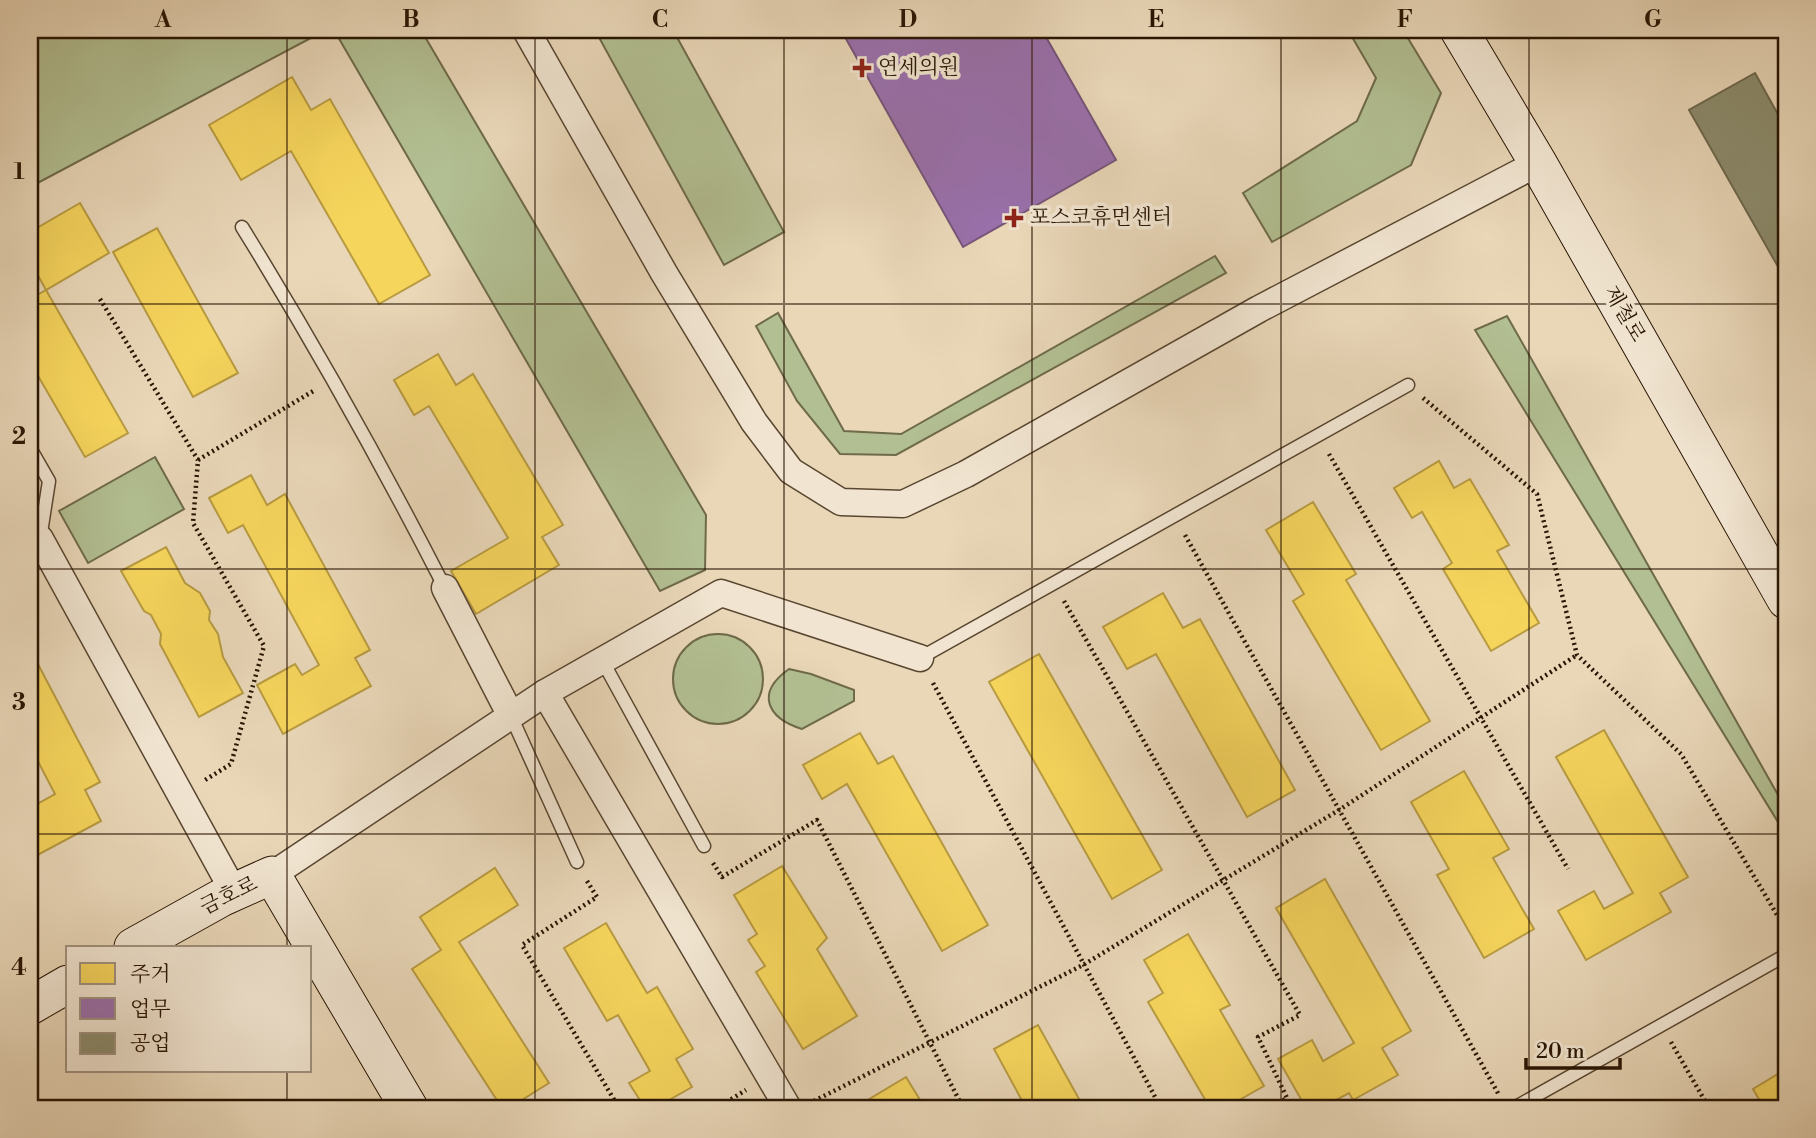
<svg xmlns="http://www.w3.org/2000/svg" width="1816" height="1138" font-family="'Libre Bodoni','Noto Serif KR',serif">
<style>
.green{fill:#b2bf92;stroke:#6e6a4a;stroke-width:2}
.homes{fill:#f6d55c;stroke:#b89b41;stroke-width:2}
.offices{fill:#9970ab;stroke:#775579;stroke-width:2}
.industry{fill:#8c8c6e;stroke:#6e684e;stroke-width:2}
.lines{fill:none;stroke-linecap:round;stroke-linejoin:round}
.lane-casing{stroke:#594630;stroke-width:15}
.street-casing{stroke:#594630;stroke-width:29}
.secondary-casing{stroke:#291503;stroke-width:39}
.path{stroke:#291503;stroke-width:4.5;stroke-dasharray:2 3.5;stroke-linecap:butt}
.lane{stroke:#f1e5d1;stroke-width:12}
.street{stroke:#f1e5d1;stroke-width:26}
.secondary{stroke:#f1e5d1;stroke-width:37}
.grid{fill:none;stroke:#291503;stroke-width:2;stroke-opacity:0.55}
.poi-dot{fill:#8f2418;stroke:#f1e5d1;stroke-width:2.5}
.labels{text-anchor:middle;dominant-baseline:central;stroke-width:7;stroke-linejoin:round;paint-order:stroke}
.poi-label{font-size:21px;fill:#291503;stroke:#f1e5d1;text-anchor:start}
.street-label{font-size:21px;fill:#291503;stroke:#f1e5d1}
.neatline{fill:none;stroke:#291503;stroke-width:2.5}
.grid-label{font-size:23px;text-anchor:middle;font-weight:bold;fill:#291503}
</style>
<rect width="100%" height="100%" fill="#e9d7b8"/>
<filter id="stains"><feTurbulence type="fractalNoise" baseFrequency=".00286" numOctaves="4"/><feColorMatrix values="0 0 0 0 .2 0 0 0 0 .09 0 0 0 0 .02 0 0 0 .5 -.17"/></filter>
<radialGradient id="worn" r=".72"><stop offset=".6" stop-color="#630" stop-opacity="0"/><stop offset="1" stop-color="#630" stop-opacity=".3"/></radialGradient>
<g class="green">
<polygon points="30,30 326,30 30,187"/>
<polygon points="334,30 421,30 706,515 705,570 660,591"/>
<polygon points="600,30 673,30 784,232 724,265 596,32"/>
<polygon points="1348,30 1403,30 1441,93 1411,165 1272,242 1243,193 1357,121 1376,78"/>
<polygon points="1215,256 1226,273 896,455 840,454 797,401 756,326 778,313 844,431 901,434"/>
<polygon points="1507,316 1786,809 1786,835 1475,330"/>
<polygon points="155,457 184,509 88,563 59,511"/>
<circle cx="718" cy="679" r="45"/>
<path d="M789,669L811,674L854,690V701L802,729C767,718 755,693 789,669Z"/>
</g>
<g class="homes">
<polygon points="292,77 311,110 330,99 430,275 379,304 291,151 241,180 209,125"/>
<polygon points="80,203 109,253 46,290 30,261 30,232"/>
<polygon points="157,228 238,373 193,397 113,252"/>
<polygon points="46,290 128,433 85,457 30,362 30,299"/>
<polygon points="438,354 456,385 473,374 563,525 542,537 559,565 476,614 451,571 508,538 429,406 414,415 394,380"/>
<polygon points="1439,461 1454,488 1470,479 1509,545 1497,551 1539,623 1491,651 1443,569 1452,563 1422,512 1412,518 1394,488"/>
<polygon points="251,475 267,505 285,494 370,650 355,658 371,686 283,734 257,685 295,664 302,675 319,665 243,525 228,533 209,498"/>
<polygon points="1313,502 1356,574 1346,580 1430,721 1381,750 1293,601 1304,594 1266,530"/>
<polygon points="166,547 185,583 200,593 210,611 209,620 218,634 223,657 243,693 199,717 160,644 161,634 151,615 144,611 121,571"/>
<polygon points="1163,593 1183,628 1200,619 1295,790 1247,817 1156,654 1127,669 1103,627"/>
<polygon points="30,649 100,782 85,790 101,821 30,859 30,808 55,794 30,746"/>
<polygon points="1039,654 1162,870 1112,899 989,682"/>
<polygon points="1604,730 1688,877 1660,893 1671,912 1586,960 1558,911 1594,891 1604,909 1633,893 1556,757"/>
<polygon points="860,733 878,764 893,756 988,925 942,951 847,784 822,799 803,765"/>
<polygon points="1464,771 1509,849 1493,858 1534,929 1484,958 1437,875 1449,869 1411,802"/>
<polygon points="782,866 827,938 817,949 857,1016 803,1049 756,972 765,966 748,940 757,934 734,895"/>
<polygon points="495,868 518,905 459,942 549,1083 509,1108 502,1108 412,969 441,950 420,917"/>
<polygon points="1325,879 1411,1031 1382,1048 1398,1075 1353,1100 1349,1093 1321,1108 1306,1108 1278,1059 1312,1040 1323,1061 1354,1043 1276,908"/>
<polygon points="606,923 647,993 657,987 693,1049 676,1059 692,1087 655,1108 645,1108 629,1083 650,1071 618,1015 607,1021 564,948"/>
<polygon points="1188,934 1230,1005 1220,1010 1264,1086 1225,1108 1210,1108 1148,1002 1163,993 1144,960"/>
<polygon points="1038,1025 1084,1108 1026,1108 994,1049"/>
<polygon points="1786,1069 1786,1108 1764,1108 1753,1089"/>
<polygon points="906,1077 925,1108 857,1108 856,1107"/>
</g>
<polygon class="offices" points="841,30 1042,30 1116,160 963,247"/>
<polygon class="industry" points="1755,73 1786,129 1786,260 1777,265 1689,110"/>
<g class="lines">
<g class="lane-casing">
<g id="lane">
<path d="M242,227C315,345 382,465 445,588"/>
<polyline points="30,448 49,481 40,539"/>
<polyline points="920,658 1408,385"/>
<polyline points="602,660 704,846"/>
<polyline points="511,716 577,862"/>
<polyline points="1514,1108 1786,955"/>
</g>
</g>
<g class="street-casing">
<g id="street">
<polyline points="526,30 664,273 754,422 791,471 841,502 903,504 966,474 1259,309 1538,163"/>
<polyline points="40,539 234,892"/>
<polyline points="445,588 511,716"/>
<polyline points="545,693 788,1108"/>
<polyline points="272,875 545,693 721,593 920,658"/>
</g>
</g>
<g class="secondary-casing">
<g id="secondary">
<polyline points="1459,30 1538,163 1786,600"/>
<polyline points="133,947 221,898 272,875 409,1108"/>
<polyline points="30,1006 68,984"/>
</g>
</g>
<g class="path">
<polyline points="1774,30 1786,51"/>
<polyline points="100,299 198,460 193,523 264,646 231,764 205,780"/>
<polyline points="1423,398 1537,494 1577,655 1681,754 1786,930"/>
<polyline points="1329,454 1568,869"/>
<polyline points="198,460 315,390"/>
<polyline points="1185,535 1499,1095"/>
<polyline points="1064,601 1300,1015 1258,1037 1287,1098 1269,1108"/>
<polyline points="933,683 1161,1108"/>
<polyline points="713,863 722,877 817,820 963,1108"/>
<polyline points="587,881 597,897 522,945 619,1108"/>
<polyline points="1671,1042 1709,1108"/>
<polyline points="814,1101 1083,965 1339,810 1577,655"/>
<polyline points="603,1108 614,1101"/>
<polyline points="717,1108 746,1090"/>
</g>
<use href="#lane" class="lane"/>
<use href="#street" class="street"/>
<use href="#secondary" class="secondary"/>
</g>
<path class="grid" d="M287,30V947M535,30V1108M784,30V1108M1032,30V1108M1281,30V1108M1529,30V1108M30,304H1786M30,569H1786M30,834H1786M287,1070V1108"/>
<g class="poi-dot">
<path d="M858.5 57.5h7v7h7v7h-7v7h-7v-7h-7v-7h7z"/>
<path d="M1010.5 207.5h7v7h7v7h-7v7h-7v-7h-7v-7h7z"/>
</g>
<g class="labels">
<g class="poi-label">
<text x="878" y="68">연세의원</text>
<text x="1030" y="218">포스코휴먼센터</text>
</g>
<g class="street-label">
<text transform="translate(1624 314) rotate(60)">제철로</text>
<text transform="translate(229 896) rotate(-26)">금호로</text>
</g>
</g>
<rect width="1816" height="1138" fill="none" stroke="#e9d7b8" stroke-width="77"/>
<rect x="66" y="946" width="245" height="126" fill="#f1e5d1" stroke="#a1927f" stroke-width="2"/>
<rect x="80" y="963" width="35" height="21" fill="#f6d55c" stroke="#a1927f" stroke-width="2"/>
<text x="130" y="981" font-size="21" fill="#291503">주거</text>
<rect x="80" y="998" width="35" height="21" fill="#9970ab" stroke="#a1927f" stroke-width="2"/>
<text x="130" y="1016" font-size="21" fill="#291503">업무</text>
<rect x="80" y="1033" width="35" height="21" fill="#8c8c6e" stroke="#a1927f" stroke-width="2"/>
<text x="130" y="1050" font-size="21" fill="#291503">공업</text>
<path d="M1526 1058v10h94v-10" fill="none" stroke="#291503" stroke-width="3.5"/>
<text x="1536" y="1058" font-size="21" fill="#291503" stroke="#f1e5d1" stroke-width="5" paint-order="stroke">20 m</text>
<rect x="38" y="38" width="1740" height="1062" class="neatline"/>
<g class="grid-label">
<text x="163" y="27">A</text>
<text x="411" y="27">B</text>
<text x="660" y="27">C</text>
<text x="908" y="27">D</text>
<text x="1156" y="27">E</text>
<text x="1405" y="27">F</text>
<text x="1653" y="27">G</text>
<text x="19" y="179">1</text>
<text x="19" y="444">2</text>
<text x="19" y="710">3</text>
<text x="19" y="975">4</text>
</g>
<rect width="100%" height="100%" filter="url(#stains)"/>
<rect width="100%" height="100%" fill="url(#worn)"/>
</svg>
